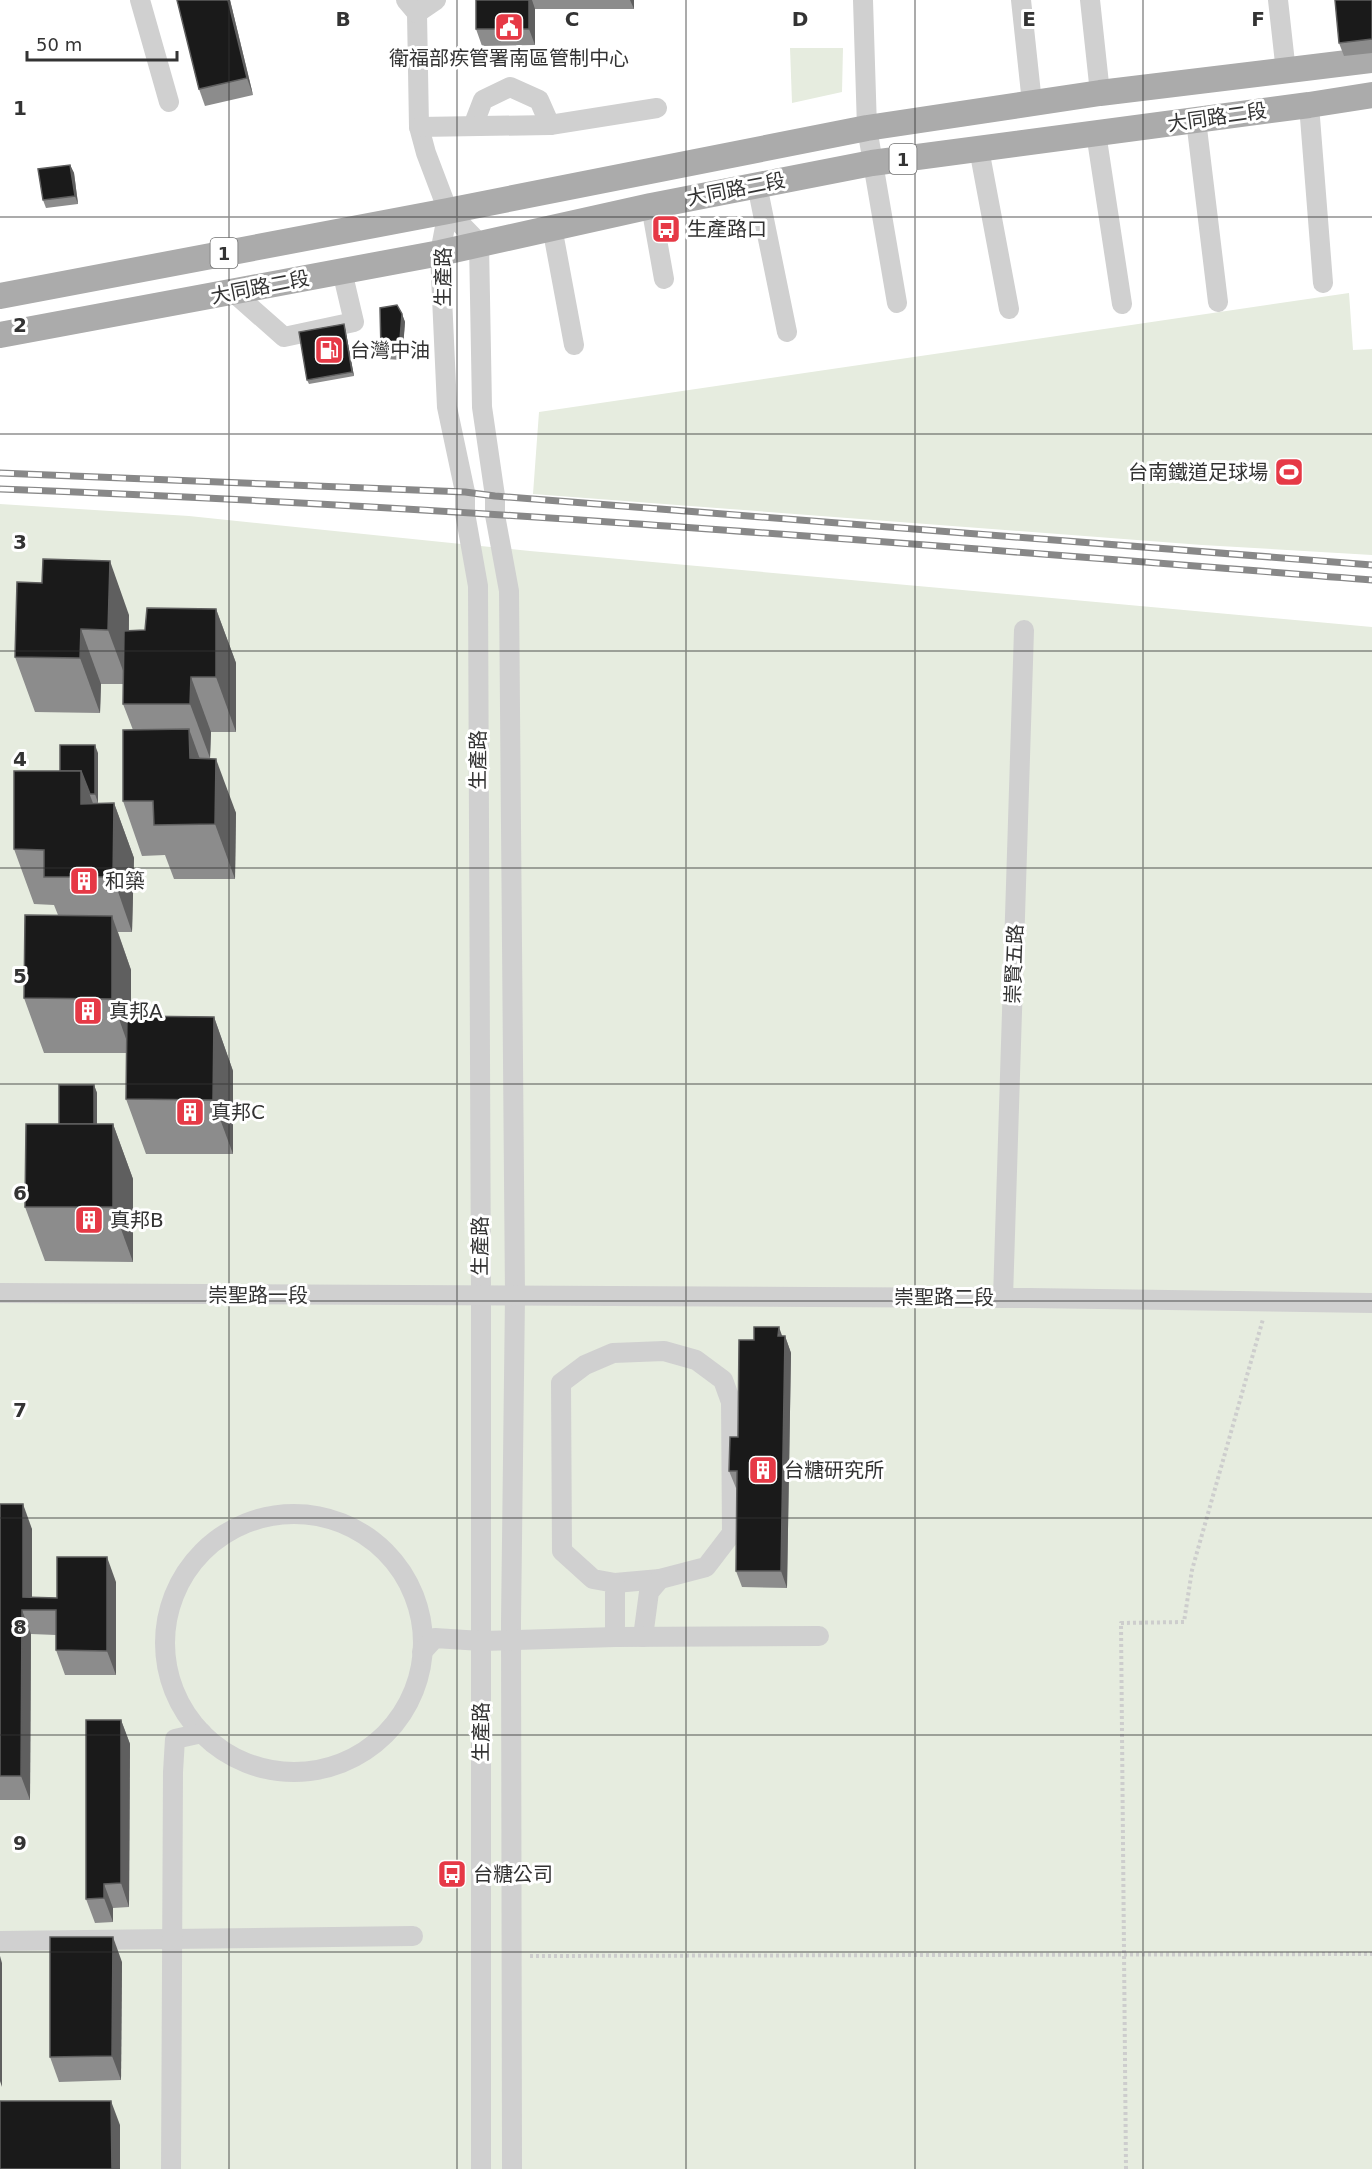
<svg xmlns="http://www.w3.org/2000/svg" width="1372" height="2169" font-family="'DejaVu Sans','Noto Sans TC',sans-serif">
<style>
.green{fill:#e6ecdf}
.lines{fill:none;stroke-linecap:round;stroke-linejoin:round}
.path{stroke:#cdcdcd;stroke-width:4;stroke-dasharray:3 3;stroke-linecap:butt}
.minor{stroke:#d0d0d0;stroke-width:20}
.major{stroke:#ababab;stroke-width:26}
.rail-casing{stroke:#888;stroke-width:7}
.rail{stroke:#fff;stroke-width:4.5;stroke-dasharray:14;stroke-linecap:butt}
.wall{fill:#8c8c8c}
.shaded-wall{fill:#5f5f5f}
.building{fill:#1a1a1a;stroke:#5f5f5f;stroke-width:1.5}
.grid{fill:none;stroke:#333;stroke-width:1.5;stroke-opacity:0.55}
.labels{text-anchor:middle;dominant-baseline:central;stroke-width:6;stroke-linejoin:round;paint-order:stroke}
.shield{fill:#fff;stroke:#707070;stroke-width:1.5}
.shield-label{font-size:18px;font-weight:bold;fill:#333}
.poi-label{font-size:20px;fill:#333;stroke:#fff;text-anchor:start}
.street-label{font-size:20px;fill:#333;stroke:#fff}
.grid-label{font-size:20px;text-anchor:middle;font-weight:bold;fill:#333;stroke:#fff;stroke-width:6;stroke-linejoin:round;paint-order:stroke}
</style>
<rect width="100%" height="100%" fill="#fff"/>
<g class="green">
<polygon points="790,48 843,48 842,92 792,103"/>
<polygon points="1349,293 1353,350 1372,349 1372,555 1202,545 533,494 539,412"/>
<polygon points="0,504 189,516 530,551 1372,627 1372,2169 0,2169"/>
</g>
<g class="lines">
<g class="path">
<polyline points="530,1956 1372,1954"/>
<polyline points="1126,2169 1121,1623 1184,1622 1192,1570 1263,1319"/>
</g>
<g class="minor">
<polyline points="140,0 169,102"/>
<polyline points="406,0 417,13 419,127 426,153 448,211 479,243 482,407 495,496 495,515 509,591 515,1296 511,1622 512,2169"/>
<polyline points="863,0 867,128 897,303"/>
<polyline points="1021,0 1032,103"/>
<polyline points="1090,0 1100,93"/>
<polyline points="1278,0 1286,72"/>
<polyline points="417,13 436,0"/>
<polyline points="1309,105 1323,283"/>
<polyline points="1196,120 1218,302"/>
<polyline points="473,126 483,100 510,87 539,100 550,125"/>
<polyline points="419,127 550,125 657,108"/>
<polyline points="1096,133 1122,304"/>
<polyline points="979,149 1009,309"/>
<polyline points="757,185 787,332"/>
<polyline points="651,206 664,279"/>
<polyline points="448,211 440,253 447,407 465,492 465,513 478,586 481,1296 481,2169"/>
<polyline points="552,227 574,345"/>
<polyline points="233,292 284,337 354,322 342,271"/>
<polyline points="0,1293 1030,1298 1372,1303"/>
<polyline points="1003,1298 1024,630"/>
<circle cx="294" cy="1643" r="129"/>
<polyline points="615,1583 660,1579"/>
<polyline points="615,1637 615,1583 593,1579 562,1551 561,1383 585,1365 613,1353 664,1351 696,1360 723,1380 731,1402 732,1533 706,1567 660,1579 649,1592 643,1637"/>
<polyline points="422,1652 435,1638 481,1641 615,1637 819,1636"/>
<polyline points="0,1941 413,1936"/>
<polyline points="171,2169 173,1772 175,1739 202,1733"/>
</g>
<g class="major">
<polyline points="0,296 448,211 867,128 1100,93 1372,60"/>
<polyline points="0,335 440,253 651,206 872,163 1309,105 1372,95"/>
</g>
<g class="rail-casing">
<g id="rail">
<polyline points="0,473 465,492 495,496 1372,565"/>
<path d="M0,489C458,506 915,544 1372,580"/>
</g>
</g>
<use href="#rail" class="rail"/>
</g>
<g class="wall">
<polygon points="177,0 230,0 253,95 205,106 199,89"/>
<polygon points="476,0 634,0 634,9 535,9 535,45 482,46 476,29"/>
<polygon points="1372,0 1372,53 1344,56 1339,43"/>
<polygon points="70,165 74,173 78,204 46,208 43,200"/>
<polygon points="402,314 405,322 402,360 385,359 381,350"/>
<polygon points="345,328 354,376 309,384 307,380"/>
<polygon points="17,582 129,615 129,631 145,630 216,609 236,663 236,732 211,732 210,758 236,813 235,879 174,879 165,855 142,856 123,801 133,730 123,704 124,684 101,684 100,713 35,712 15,657"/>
<polygon points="98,753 98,803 93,803 114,803 134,858 132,932 118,932 131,970 131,1016 214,1017 233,1071 233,1154 146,1154 126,1099 126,1053 44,1053 24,998 58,915 54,905 34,904 14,849 60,771"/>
<polygon points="94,1085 97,1093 97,1124 113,1124 133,1179 133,1262 45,1261 25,1207 59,1124"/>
<polygon points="782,1336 785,1336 791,1353 787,1588 742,1587 736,1571 737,1488 736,1488 729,1471 738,1437 754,1340"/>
<polygon points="0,1504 32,1529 32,1597 57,1598 116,1582 116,1675 65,1675 56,1650 56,1635 31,1634 30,1800 0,1800"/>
<polygon points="121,1720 130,1744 129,1907 113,1908 113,1922 95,1923 86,1899"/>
<polygon points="122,1962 121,2080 59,2082 50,2057"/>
</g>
<g class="shaded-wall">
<polygon points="228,0 230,0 253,95 247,78"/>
<polygon points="529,0 532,0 535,9 535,45 529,29"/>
<polygon points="630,0 634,0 634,9"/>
<polygon points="70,165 74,173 78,204 75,196"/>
<polygon points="402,314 405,322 402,360 399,352"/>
<polygon points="344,324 345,328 354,376 352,372"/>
<polygon points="110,561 129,615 128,684 108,630"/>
<polygon points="216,609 236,663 236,732 216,677"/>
<polygon points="81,629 101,684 100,713 80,658"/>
<polygon points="191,677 211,732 210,758 190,704"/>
<polygon points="189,729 209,784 190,758"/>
<polygon points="95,745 98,753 98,803 95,794"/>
<polygon points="216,759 236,813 235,879 215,824"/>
<polygon points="81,771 101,825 81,804"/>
<polygon points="114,803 134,858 132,932 113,877"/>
<polygon points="112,916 131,970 131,1053 112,999"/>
<polygon points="214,1017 233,1071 233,1154 213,1100"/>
<polygon points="94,1085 97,1093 97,1143 93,1134"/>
<polygon points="113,1124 133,1179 133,1262 113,1207"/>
<polygon points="779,1327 785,1344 785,1336 791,1353 787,1588 781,1571"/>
<polygon points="23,1504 32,1529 32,1610 23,1597"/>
<polygon points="107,1557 116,1582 116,1675 107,1651"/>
<polygon points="22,1610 31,1634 30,1800 21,1776"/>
<polygon points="121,1720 130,1744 129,1907 121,1883"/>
<polygon points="104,1884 113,1908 113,1922 104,1898"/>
<polygon points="113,1937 122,1962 121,2080 112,2056"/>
<polygon points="0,1956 2,1963 2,2087 0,2081"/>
<polygon points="111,2101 120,2125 120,2169 112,2169"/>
</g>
<g class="building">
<polygon points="177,0 228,0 247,78 199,89"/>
<rect x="476" y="0" width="53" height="29"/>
<polygon points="1335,0 1372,0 1372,39 1339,43"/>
<polygon points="70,165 75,196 43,200 38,169"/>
<polygon points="397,305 402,314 399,352 381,350 380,308"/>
<polygon points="344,324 352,372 307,380 299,332"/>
<polygon points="43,559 110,561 108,630 81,629 80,658 15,657 17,582 42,583"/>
<polygon points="147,608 216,609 216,677 191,677 190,704 123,704 124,631 145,630"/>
<polygon points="189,729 190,758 216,759 215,824 154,825 153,801 123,801 123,730"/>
<polygon points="60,745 95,745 95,794 90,794 81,771 60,771"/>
<polygon points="14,771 81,771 81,804 114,803 113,877 44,877 44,850 14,849"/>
<polygon points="25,915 112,916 112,999 24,998"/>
<polygon points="127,1016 214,1017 213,1100 126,1099"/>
<rect x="59" y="1085" width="35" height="39"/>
<polygon points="26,1124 113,1124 113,1207 25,1207"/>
<polygon points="754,1327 779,1327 778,1336 785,1336 781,1571 736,1571 737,1471 729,1471 730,1437 738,1437 739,1340 754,1340"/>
<polygon points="0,1504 23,1504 23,1597 57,1598 57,1557 107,1557 107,1651 56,1650 56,1610 22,1610 21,1776 0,1776"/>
<polygon points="86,1720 121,1720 121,1883 104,1884 104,1898 86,1899"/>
<polygon points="50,1937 113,1937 112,2056 50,2057"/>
<polygon points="0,2101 111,2101 112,2169 0,2169"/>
</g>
<path class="grid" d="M229,0V2169M457,0V2169M686,0V2169M915,0V2169M1143,0V2169M0,217H1372M0,434H1372M0,651H1372M0,868H1372M0,1084H1372M0,1301H1372M0,1518H1372M0,1735H1372M0,1952H1372"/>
<defs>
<g id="civic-square" transform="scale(1.5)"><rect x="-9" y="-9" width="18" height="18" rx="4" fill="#e63946" stroke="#fff"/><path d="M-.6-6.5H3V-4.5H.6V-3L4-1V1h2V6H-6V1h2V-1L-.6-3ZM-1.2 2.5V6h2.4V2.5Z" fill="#fff"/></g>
<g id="bus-square" transform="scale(1.5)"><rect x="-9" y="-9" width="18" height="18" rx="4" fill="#e63946" stroke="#fff"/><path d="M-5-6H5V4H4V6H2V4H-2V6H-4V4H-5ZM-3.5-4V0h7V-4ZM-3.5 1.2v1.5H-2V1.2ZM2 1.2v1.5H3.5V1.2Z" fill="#fff"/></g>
<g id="fuel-square" transform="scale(1.5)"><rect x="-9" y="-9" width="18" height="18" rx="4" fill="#e63946" stroke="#fff"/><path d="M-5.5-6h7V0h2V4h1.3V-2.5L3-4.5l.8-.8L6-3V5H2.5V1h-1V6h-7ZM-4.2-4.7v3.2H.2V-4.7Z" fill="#fff"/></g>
<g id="stadium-square" transform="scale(1.5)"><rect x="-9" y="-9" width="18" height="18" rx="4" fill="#e63946" stroke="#fff"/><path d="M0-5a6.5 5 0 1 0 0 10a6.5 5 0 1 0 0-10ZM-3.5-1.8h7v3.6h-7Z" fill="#fff"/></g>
<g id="building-square" transform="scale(1.5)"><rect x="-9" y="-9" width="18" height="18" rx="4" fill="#e63946" stroke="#fff"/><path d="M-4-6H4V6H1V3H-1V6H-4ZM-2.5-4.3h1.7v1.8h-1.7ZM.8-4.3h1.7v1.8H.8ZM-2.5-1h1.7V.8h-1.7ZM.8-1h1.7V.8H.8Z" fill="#fff"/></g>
</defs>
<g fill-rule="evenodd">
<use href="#civic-square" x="509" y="27"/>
<use href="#bus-square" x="666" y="229"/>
<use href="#fuel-square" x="329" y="350"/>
<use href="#stadium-square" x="1289" y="472"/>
<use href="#building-square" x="84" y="881"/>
<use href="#building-square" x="88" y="1011"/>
<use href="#building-square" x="190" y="1112"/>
<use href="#building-square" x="89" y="1220"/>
<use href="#building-square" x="763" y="1470"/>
<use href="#bus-square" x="452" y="1874"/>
</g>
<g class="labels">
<g class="shield">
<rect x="889.5" y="144" width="27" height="30" rx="4.5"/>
<rect x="210.5" y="238" width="27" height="30" rx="4.5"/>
</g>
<g class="shield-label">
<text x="903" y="159">1</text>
<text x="224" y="253">1</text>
</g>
<g class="poi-label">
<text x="509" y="58" text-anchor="middle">衛福部疾管署南區管制中心</text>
<text x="687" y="229">生產路口</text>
<text x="350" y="350">台灣中油</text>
<text x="1268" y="472" text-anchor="end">台南鐵道足球場</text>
<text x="105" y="881">和築</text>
<text x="109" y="1011">真邦A</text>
<text x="211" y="1112">真邦C</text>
<text x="110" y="1220">真邦B</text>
<text x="784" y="1470">台糖研究所</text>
<text x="473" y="1874">台糖公司</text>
</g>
<g class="street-label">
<text transform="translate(1217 117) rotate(-8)">大同路二段</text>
<text transform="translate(736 189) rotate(-11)">大同路二段</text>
<text transform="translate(443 277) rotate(-90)">生產路</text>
<text transform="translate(260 287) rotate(-11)">大同路二段</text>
<text transform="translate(478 760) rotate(-90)">生產路</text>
<text transform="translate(1014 964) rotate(-88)">崇賢五路</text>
<text transform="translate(480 1246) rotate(-90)">生產路</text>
<text x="258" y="1295">崇聖路一段</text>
<text x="944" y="1297">崇聖路二段</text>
<text transform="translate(481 1732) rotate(-90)">生產路</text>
</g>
</g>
<g class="grid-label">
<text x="343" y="26">B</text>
<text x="572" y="26">C</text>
<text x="800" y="26">D</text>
<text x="1029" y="26">E</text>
<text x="1258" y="26">F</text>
<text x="20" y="115">1</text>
<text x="20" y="332">2</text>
<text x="20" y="549">3</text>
<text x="20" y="766">4</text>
<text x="20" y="983">5</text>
<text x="20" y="1200">6</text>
<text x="20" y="1417">7</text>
<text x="20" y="1634">8</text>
<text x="20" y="1850">9</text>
</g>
<path d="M27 51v9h150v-9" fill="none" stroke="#333333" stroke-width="3"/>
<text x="36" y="51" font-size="18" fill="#333333" stroke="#ffffff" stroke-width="4.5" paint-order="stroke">50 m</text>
</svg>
